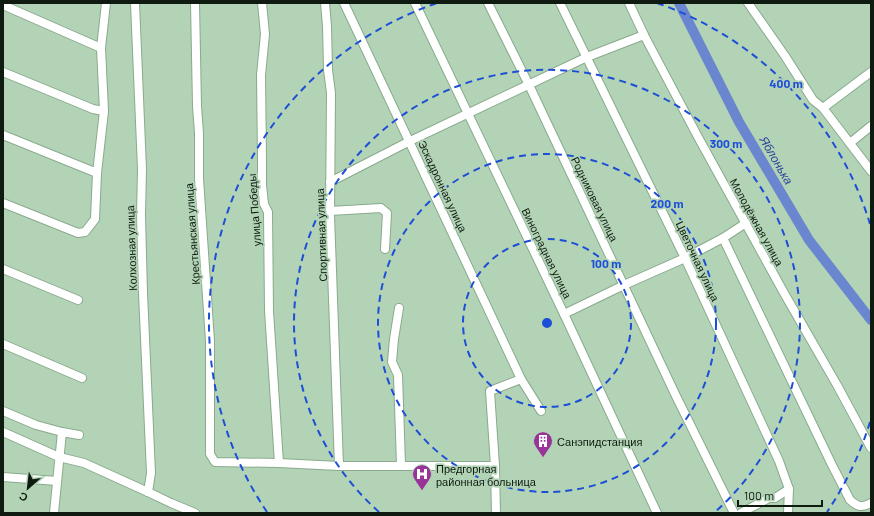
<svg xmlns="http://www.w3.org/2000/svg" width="874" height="516" font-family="Barlow,sans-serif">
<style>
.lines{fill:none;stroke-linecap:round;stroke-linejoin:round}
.river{stroke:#6a86cf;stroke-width:10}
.minor-casing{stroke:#8aaa8d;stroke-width:10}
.minor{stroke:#fff;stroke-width:8}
.ring{fill:none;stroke:#1d4ed8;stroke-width:2;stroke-dasharray:7 5}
.labels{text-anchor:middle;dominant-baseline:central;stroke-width:3.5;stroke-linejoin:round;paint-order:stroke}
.street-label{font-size:11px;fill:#0f1b11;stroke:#b2d3b5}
.poi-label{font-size:11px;fill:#0f1b11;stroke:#b2d3b5;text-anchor:start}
.water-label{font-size:12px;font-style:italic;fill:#2b459c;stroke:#b2d3b5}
.centre{fill:#1d4ed8;stroke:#b2d3b5;stroke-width:2}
.ring-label{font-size:12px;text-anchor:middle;font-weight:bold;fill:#1d4ed8;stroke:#b2d3b5;stroke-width:3.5;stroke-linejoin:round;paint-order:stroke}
</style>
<rect width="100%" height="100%" fill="#b2d3b5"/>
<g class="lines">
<polyline class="river" points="679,3 739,122 809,240 871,320"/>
<g class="minor-casing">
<g id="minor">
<polyline points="135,3 142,169 141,215 143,293 151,473 148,492"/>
<polyline points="195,3 197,106 199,133 199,179 210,341 210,454 215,462 279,463 339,466 495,466"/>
<polyline points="262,3 265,34 261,75 262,159 262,185 264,204 268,212 269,311 279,463"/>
<polyline points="325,3 327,26 328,70 331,93 330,215 339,466"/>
<polyline points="344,3 521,379 490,391 495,466 496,513"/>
<polyline points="415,3 564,314 657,513"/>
<polyline points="488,3 529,85 676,396 734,513"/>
<polyline points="560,3 685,258 779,461 789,489 788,513"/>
<polyline points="629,3 644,35 698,137 784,293 837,385 871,448"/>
<polyline points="748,3 785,56 813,100 823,108 871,171"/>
<polyline points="3,5 101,48"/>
<polyline points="3,72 93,109 104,111"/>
<polyline points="823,108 871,72"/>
<polyline points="3,135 97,173"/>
<polyline points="850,143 871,126"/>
<polyline points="330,182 410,141 587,57 644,35"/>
<polyline points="3,203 78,233 85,232 95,219 97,173 104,111 101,48 106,3"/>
<polyline points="330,211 381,208 387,213 385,249"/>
<path d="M723,238L832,465L850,500C858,507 861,508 871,503"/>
<polyline points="3,269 78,300"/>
<polyline points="399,308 394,339 392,362 398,375 401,465"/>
<polyline points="564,314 624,285 685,258 723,238 746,223"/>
<polyline points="3,344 82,378"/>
<polyline points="521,379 541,411"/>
<polyline points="3,411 36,425 62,432 79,435"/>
<polyline points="3,432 59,457 84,463 148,492 171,503 195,513"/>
<polyline points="3,477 57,481"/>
<polyline points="54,513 62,432"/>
<polyline points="741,513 769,498 775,498 789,489"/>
</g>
</g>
<use href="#minor" class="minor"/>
</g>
<g class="ring">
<circle cx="547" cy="323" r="84"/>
<circle cx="547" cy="323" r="169"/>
<path d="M379 512A253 253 0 1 1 715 512"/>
<path d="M870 422A338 338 0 0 1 827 512M267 512A338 338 0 0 1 437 3M657 3A338 338 0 0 1 870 224"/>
</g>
<defs>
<g id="building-pin" transform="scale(1)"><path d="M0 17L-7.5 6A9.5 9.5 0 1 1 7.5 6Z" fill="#983399" stroke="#b2d3b5"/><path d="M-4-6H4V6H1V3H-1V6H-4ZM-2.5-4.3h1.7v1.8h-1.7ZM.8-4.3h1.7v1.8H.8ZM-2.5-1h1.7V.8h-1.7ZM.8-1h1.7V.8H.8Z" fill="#fff"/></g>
<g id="hospital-pin" transform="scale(1)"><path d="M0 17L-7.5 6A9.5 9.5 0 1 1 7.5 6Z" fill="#983399" stroke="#b2d3b5"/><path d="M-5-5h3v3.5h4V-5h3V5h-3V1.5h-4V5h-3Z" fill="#fff"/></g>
</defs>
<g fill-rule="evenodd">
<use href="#building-pin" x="543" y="441"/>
<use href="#hospital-pin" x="422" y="474"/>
</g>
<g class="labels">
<g class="street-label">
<text transform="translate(443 186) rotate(65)">Эскадронная улица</text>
<text transform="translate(595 199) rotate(64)">Родниковая улица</text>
<text transform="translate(254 210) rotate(-94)">улица Победы</text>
<text transform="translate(757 222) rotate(61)">Молодёжная улица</text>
<text transform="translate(192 234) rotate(-94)">Крестьянская улица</text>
<text transform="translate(321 235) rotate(-92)">Спортивная улица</text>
<text transform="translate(131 248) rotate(-92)">Колхозная улица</text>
<text transform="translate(547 253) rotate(64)">Виноградная улица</text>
<text transform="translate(698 261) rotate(65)">Цветочная улица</text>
</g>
<g class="poi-label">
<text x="557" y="441">Санэпидстанция</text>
<text x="436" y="468">Предгорная<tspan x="436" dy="13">районная больница</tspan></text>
</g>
<g class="water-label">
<text transform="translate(777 160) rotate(60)">Яблонька</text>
</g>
</g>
<circle cx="547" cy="323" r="6" class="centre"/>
<g class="ring-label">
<text x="786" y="88">400 m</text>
<text x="726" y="148">300 m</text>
<text x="667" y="208">200 m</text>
<text x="606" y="268">100 m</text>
</g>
<rect width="874" height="516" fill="none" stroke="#0f1b11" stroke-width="8"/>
<g transform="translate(28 488) rotate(208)" stroke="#b2d3b5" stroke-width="3" paint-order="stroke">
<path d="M0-3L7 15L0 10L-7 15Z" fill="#0f1b11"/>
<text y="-6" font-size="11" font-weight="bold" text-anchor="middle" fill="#0f1b11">С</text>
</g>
<path d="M738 500v6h84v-6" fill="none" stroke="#0f1b11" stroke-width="2"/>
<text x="744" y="500" font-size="12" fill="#0f1b11" stroke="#b2d3b5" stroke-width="3" paint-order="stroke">100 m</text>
</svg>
